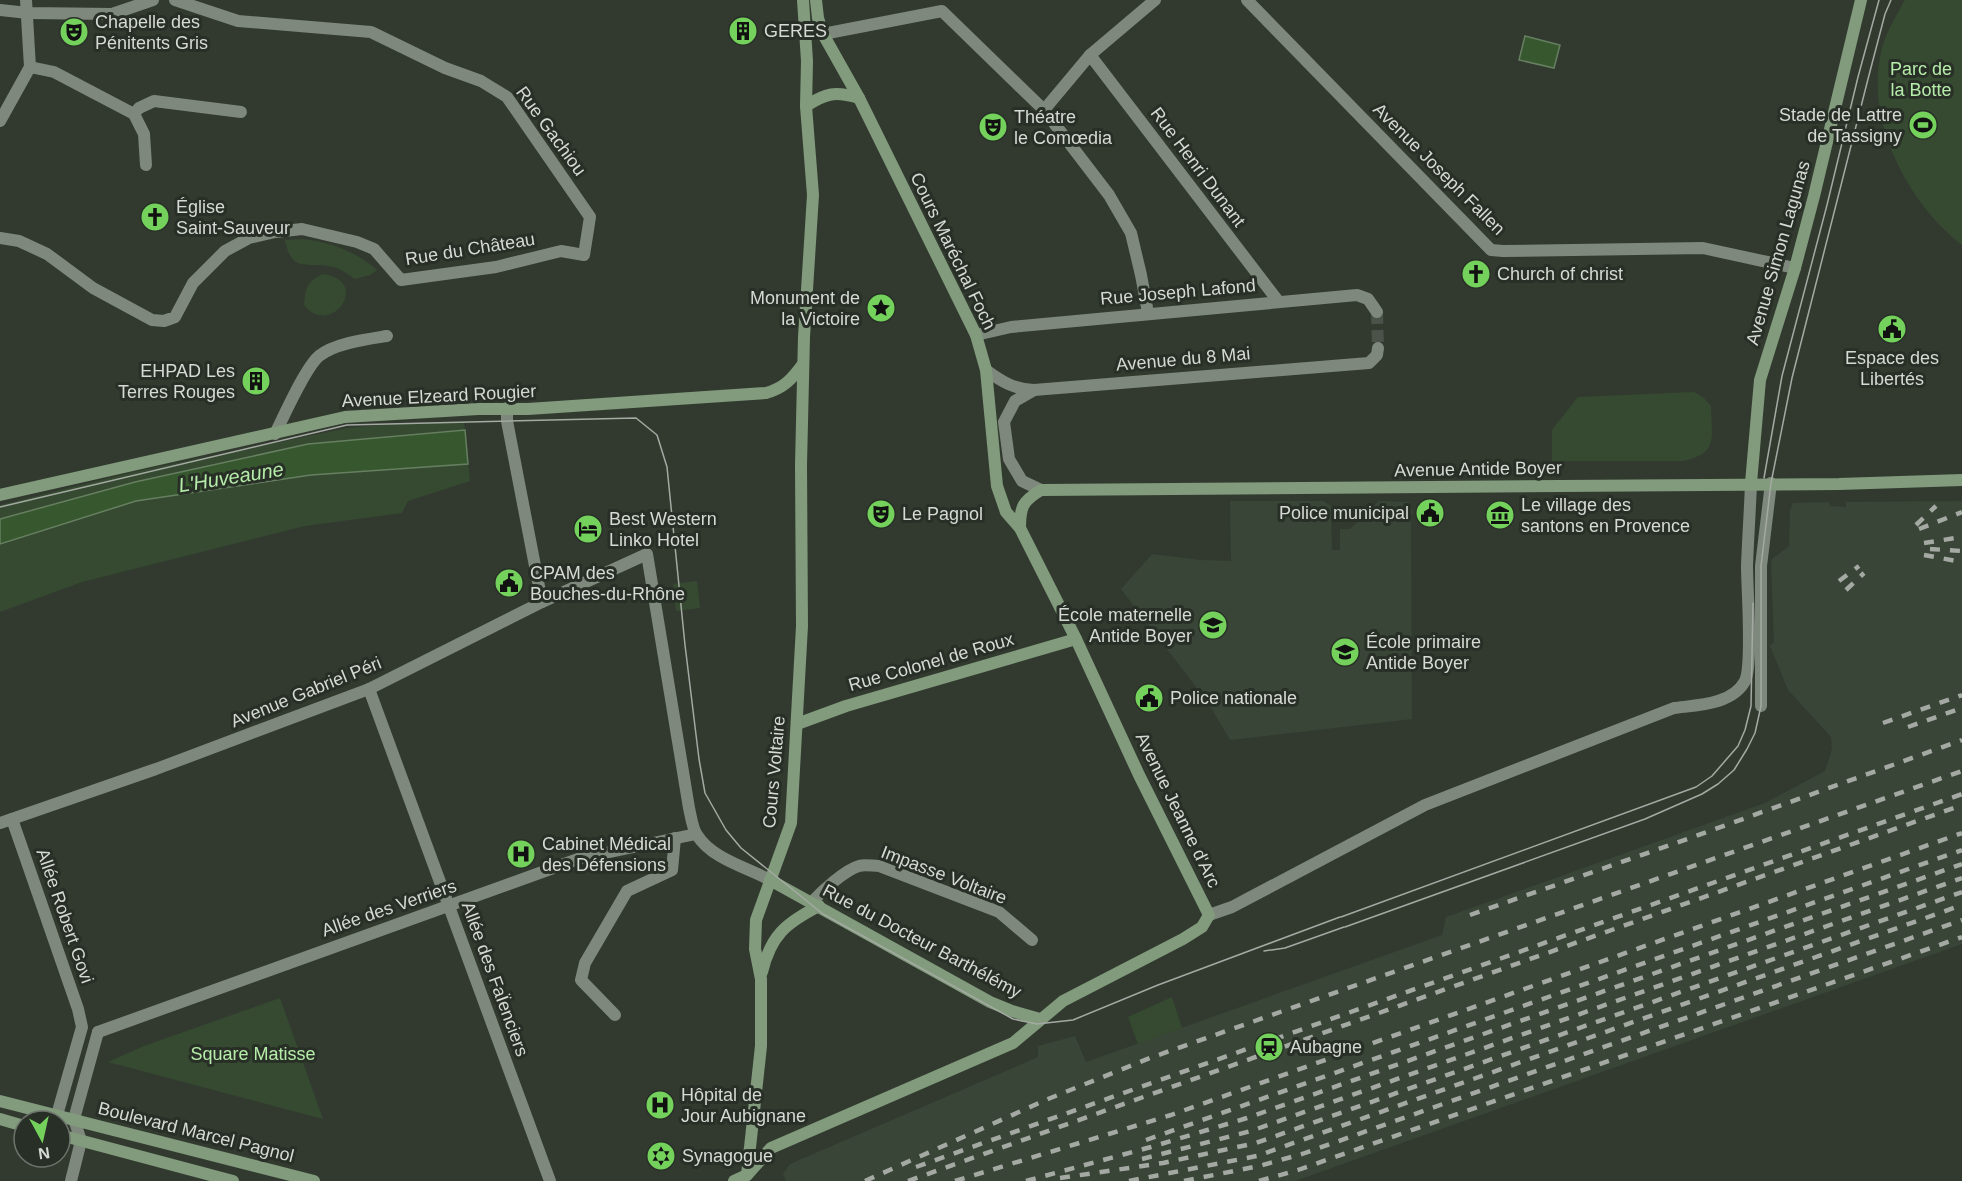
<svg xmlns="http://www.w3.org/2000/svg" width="1962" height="1181" font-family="Helvetica,sans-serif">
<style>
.built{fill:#394536}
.green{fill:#354a30}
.water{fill:#37582f;stroke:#667f60;stroke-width:1.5}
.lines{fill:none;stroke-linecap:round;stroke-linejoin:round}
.street-tunnel{stroke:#4a5249;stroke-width:12;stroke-dasharray:12 6;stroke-linecap:butt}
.street{stroke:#7f887d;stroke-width:12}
.secondary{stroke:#819b7c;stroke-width:12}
.tram{stroke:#a4aaa3;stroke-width:1.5}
.rail{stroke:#a4aaa3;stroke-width:4.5;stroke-dasharray:10 10;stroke-linecap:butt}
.labels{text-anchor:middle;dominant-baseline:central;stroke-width:6;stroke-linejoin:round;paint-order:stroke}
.poi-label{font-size:18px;fill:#d5dad4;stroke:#282f26;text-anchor:start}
.park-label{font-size:18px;fill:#b6eca9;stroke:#282f26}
.street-label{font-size:18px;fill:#d5dad4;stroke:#282f26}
.water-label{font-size:20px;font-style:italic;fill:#b5eba8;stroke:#282f26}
</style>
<rect width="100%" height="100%" fill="#323a30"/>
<g class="built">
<polygon points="1230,501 1323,501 1331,506 1332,550 1340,550 1340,529 1350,529 1379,501 1409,502 1413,514 1411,514 1412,719 1230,740 1209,704 1121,589 1152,554 1201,560 1231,561"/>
<polygon points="1962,501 1962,944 1295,1181 786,1181 783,1174 790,1164 1038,1057 1038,1046 1075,1036 1086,1062 1442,935 1446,917 1765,803 1825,771 1832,749 1831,737 1788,690 1770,646 1774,642 1771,560 1789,546 1790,510 1793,503 1829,502 1830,506 1846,507 1846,502"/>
</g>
<g class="green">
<path d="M1905,0H1962V245C1907,202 1862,117 1883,45C1888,29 1897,14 1905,0Z"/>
<path d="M304,239C332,243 355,251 377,270L370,275L355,279C349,275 341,269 334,267C309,260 292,276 285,240Z"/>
<path d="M322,274C373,280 331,339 304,305C306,287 306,283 322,274Z"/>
<path d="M1694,392L1704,398L1711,406C1711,437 1720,453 1683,461H1552V430L1578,397Z"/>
<polygon points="464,422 470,481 408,501 402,513 305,526 82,582 0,612 0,505 138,471 348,428 390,424"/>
<polygon points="697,581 700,608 676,611 673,584"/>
<polygon points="1172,997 1182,1028 1138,1044 1128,1017"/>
<polygon points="280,998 323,1119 108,1062 144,1046"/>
</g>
<g class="water">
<polygon points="1525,36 1560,45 1554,68 1519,60"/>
<polygon points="465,430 468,464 311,475 136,501 0,544 0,519 135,482 308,444"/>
</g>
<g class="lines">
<polyline class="street-tunnel" points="1377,312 1378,348"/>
<g class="street">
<polyline points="1247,0 1491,250 1503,251 1703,248 1795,268"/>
<polyline points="0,10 28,13 112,14 153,0"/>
<polyline points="823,34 942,11 1044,110 1109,195 1131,233 1141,275 1148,313"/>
<polyline points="1090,55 1278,301"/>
<polyline points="30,67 54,72 134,114 144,134 146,165"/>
<polyline points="1044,110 1090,55 1155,0"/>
<polyline points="134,114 139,108 154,101 241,112"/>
<polyline points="0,121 30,67 26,0"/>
<polyline points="0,238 19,241 47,254 93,288 152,320 164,321 175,317 193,283 225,251 249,238 275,232 302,229 357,242 374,249 401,280 496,267 561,251 584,255 590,217 507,97 481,81 445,68 371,32 238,21 175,0"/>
<polyline points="976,335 1011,327 1357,295 1368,299 1377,312"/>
<path d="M986,370C1002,382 1014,389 1034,390L1369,363L1377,355L1378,348"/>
<polyline points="1034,390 1015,401 1004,422 1009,459 1022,481 1041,490"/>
<polyline points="507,408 507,421 542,602"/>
<path d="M275,434C284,416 305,368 319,356C335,343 368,339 387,336"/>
<polyline points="369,689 550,1181"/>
<polyline points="1761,706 1761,566 1771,483"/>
<polyline points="12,819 78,1009 82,1027 57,1115 60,1121"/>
<path d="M0,823L156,769L369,689L542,602L647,554L689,808C691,816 692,828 697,835C712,859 746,867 770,880"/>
<path d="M812,902C822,891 845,870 859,866C865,864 872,866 879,866L999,912L1032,940"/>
<path d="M1209,915L1232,907L1425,805L1674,708C1697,705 1732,705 1745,681C1753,665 1747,589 1747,566C1748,538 1750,511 1751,483"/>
<polyline points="615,1015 581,980 585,963 627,891 672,870 675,838"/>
<polyline points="98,1032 581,858 696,834"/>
<polyline points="71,1181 81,1141 74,1119 98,1032"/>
</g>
<g class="secondary">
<path d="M806,106C826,93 835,91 859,98"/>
<polyline points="1751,483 1760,380 1795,268 1814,196 1861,0"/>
<path d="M0,495L345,417L478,409H528L766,393C784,388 792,379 803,364"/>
<path d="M1020,528C1020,506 1023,501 1041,490L1839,484L1962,480"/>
<polyline points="797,724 846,706 1076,639"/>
<polyline points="770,880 990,1002 1012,1011 1040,1019"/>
<path d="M762,972C771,935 786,923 819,906"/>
<polyline points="0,1101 314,1181"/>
<polyline points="0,1119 24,1126"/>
<polyline points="60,1135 233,1181"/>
<polyline points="747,1175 761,1046 761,979 755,949 756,920 791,823 802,626 801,465 804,337 813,195 806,106 807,61 803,0"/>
<polyline points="734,1181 747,1175 771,1148 1013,1043 1063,1001 1183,939 1202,927 1209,915 1139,775 1076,639 1020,528 1006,512 997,486 986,370 976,335 859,98 823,34 818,18 816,0"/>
</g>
<g class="tram">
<polyline points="1764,478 1782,376 1827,205 1858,77 1879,0"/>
<polyline points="0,507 347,425 636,418 657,435 667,467 685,645 699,759 705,793 726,830 741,848 823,914 1013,1019 1037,1024 1073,1020 1158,985 1340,917"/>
<polyline points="1341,917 1696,787 1712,776 1738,746 1745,730 1751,706 1753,603"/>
<polyline points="1345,927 1645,819 1702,794 1718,784 1734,770 1747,749 1755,733 1761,706 1761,566 1771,483 1792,378 1868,79 1885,14 1891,0"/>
<polyline points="1264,951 1285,948 1344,927"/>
</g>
<g class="rail">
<polyline points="1916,525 1936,506"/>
<polyline points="1919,529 1962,512"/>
<polyline points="1924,543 1962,537"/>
<polyline points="1930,549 1962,551"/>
<polyline points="1924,555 1962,562"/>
<polyline points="1839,581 1859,566"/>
<polyline points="1846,590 1864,573"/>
<polyline points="1883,723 1962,695"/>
<polyline points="1908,727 1962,708"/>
<polyline points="1470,915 1693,837 1962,740"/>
<polyline points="1146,1140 1962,850"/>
<polyline points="1142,1159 1251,1131 1962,878"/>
<polyline points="916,1167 1962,794"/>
<polyline points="1060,1178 1163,1163 1256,1143 1962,892"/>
<polyline points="865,1181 1048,1099 1150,1058 1962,771"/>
<polyline points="908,1181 1962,805"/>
<polyline points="955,1181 1171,1115 1962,833"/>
<polyline points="1026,1181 1151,1147 1247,1118 1962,864"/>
<polyline points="1129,1181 1257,1156 1962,905"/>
<polyline points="1184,1181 1259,1166 1302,1154 1962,920"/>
<polyline points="1259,1181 1298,1170 1962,937"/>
</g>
</g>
<defs>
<g id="building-disc" transform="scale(1.5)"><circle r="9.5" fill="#74d25c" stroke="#282f26"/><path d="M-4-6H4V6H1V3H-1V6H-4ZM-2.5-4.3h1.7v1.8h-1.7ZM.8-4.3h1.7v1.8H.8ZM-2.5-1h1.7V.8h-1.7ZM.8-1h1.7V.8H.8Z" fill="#111"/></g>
<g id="theatre-disc" transform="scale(1.5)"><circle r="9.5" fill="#74d25c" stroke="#282f26"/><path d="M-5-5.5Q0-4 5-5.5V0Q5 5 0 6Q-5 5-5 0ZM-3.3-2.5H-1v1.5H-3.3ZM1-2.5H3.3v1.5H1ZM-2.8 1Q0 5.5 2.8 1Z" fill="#111"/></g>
<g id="stadium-disc" transform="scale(1.5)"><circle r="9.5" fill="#74d25c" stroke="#282f26"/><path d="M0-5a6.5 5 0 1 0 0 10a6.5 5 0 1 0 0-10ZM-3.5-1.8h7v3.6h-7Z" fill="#111"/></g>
<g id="church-disc" transform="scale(1.5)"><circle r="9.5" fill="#74d25c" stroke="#282f26"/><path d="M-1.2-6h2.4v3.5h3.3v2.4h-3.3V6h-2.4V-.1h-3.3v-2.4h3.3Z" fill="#111"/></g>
<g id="sight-disc" transform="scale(1.5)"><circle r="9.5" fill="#74d25c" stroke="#282f26"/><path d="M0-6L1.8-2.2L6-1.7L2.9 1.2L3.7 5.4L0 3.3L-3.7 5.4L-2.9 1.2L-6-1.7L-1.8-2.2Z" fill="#111"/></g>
<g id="civic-disc" transform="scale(1.5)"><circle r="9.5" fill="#74d25c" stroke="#282f26"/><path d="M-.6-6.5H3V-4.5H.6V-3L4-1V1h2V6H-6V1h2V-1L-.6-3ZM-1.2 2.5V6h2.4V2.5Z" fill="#111"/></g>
<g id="museum-disc" transform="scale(1.5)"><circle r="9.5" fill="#74d25c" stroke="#282f26"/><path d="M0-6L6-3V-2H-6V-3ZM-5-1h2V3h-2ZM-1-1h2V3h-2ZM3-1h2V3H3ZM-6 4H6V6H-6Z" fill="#111"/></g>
<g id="hotel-disc" transform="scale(1.5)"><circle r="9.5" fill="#74d25c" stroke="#282f26"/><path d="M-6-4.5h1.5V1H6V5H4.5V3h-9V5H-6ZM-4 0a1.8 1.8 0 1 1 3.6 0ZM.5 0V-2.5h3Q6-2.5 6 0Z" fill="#111"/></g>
<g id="school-disc" transform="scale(1.5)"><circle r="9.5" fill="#74d25c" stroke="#282f26"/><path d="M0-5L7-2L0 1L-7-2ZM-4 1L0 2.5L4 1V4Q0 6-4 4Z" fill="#111"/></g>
<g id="hospital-disc" transform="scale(1.5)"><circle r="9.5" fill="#74d25c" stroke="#282f26"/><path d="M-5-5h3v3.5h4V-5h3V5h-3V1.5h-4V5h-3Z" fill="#111"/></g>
<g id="station-disc" transform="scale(1.5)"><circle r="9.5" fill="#74d25c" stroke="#282f26"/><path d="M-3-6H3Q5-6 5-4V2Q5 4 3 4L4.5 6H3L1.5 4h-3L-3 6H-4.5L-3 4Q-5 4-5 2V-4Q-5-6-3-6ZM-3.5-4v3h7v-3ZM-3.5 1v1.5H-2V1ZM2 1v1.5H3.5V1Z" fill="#111"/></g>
<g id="synagogue-disc" transform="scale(1.5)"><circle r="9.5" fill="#74d25c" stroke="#282f26"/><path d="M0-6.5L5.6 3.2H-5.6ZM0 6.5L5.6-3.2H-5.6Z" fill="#111"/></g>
</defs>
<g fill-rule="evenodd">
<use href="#building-disc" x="743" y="31"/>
<use href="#theatre-disc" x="74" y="32"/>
<use href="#stadium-disc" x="1923" y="125"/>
<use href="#theatre-disc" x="993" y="127"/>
<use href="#church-disc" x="155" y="217"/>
<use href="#church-disc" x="1476" y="274"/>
<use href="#sight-disc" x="881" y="308"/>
<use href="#civic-disc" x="1892" y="329"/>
<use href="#building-disc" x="256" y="381"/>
<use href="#civic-disc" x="1430" y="513"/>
<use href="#theatre-disc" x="881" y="514"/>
<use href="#museum-disc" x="1500" y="515"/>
<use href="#hotel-disc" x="588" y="529"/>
<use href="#civic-disc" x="509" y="583"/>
<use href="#school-disc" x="1213" y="625"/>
<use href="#school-disc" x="1345" y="652"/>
<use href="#civic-disc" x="1149" y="698"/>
<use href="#hospital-disc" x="521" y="854"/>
<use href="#station-disc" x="1269" y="1047"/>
<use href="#hospital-disc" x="660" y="1105"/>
<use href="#synagogue-disc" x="661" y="1156"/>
</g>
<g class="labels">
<g class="poi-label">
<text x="95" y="22">Chapelle des<tspan x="95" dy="21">Pénitents Gris</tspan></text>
<text x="764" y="31">GERES</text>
<text x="1902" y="115" text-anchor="end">Stade de Lattre<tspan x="1902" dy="21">de Tassigny</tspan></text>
<text x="1014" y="117">Théatre<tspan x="1014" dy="21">le Comœdia</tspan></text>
<text x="176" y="207">Église<tspan x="176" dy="21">Saint-Sauveur</tspan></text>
<text x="1497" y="274">Church of christ</text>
<text x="860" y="298" text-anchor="end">Monument de<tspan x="860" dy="21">la Victoire</tspan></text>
<text x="1892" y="358" text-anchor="middle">Espace des<tspan x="1892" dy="21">Libertés</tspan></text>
<text x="235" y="371" text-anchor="end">EHPAD Les<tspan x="235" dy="21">Terres Rouges</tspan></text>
<text x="1521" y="505">Le village des<tspan x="1521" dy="21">santons en Provence</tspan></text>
<text x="1409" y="513" text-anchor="end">Police municipal</text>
<text x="902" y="514">Le Pagnol</text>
<text x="609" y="519">Best Western<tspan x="609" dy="21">Linko Hotel</tspan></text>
<text x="530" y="573">CPAM des<tspan x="530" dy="21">Bouches-du-Rhône</tspan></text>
<text x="1192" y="615" text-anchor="end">École maternelle<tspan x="1192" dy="21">Antide Boyer</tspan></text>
<text x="1366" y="642">École primaire<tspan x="1366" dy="21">Antide Boyer</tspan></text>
<text x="1170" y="698">Police nationale</text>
<text x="542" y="844">Cabinet Médical<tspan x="542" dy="21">des Défensions</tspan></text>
<text x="1290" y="1047">Aubagne</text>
<text x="681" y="1095">Hôpital de<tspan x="681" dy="21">Jour Aubignane</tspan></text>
<text x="682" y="1156">Synagogue</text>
</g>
<g class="park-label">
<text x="1921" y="69">Parc de<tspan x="1921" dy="21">la Botte</tspan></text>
<text x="253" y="1054">Square Matisse</text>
</g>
<g class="street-label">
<text transform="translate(551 131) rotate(54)">Rue Gachiou</text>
<text transform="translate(1198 167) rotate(53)">Rue Henri Dunant</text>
<text transform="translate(1439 169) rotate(45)">Avenue Joseph Fallen</text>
<text transform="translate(470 249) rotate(-9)">Rue du Château</text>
<text transform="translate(953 251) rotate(64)">Cours Maréchal Foch</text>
<text transform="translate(1778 253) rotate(-74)">Avenue Simon Lagunas</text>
<text transform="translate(1178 292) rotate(-5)">Rue Joseph Lafond</text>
<text transform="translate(1183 359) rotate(-5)">Avenue du 8 Mai</text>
<text transform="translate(439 396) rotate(-3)">Avenue Elzeard Rougier</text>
<text transform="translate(1478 469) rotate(-1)">Avenue Antide Boyer</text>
<text transform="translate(931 662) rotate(-16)">Rue Colonel de Roux</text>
<text transform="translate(306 692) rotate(-22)">Avenue Gabriel Péri</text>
<text transform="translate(774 772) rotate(-85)">Cours Voltaire</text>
<text transform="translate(1178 810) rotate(64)">Avenue Jeanne d'Arc</text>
<text transform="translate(944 875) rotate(21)">Impasse Voltaire</text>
<text transform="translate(389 908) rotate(-19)">Allée des Verriers</text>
<text transform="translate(65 916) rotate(71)">Allée Robert Govi</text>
<text transform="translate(922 941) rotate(28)">Rue du Docteur Barthélémy</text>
<text transform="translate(495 979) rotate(70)">Allée des FaÏenciers</text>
<text transform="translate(196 1132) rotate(14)">Boulevard Marcel Pagnol</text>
</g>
<g class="water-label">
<text transform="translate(231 477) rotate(-9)">L'Huveaune</text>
</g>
</g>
<g transform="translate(42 1139) rotate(172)"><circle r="28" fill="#282f26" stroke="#6d736c" stroke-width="1.5"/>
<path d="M0-4.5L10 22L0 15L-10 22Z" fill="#74d25c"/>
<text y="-9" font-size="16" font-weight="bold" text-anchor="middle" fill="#d5dad4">N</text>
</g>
</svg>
